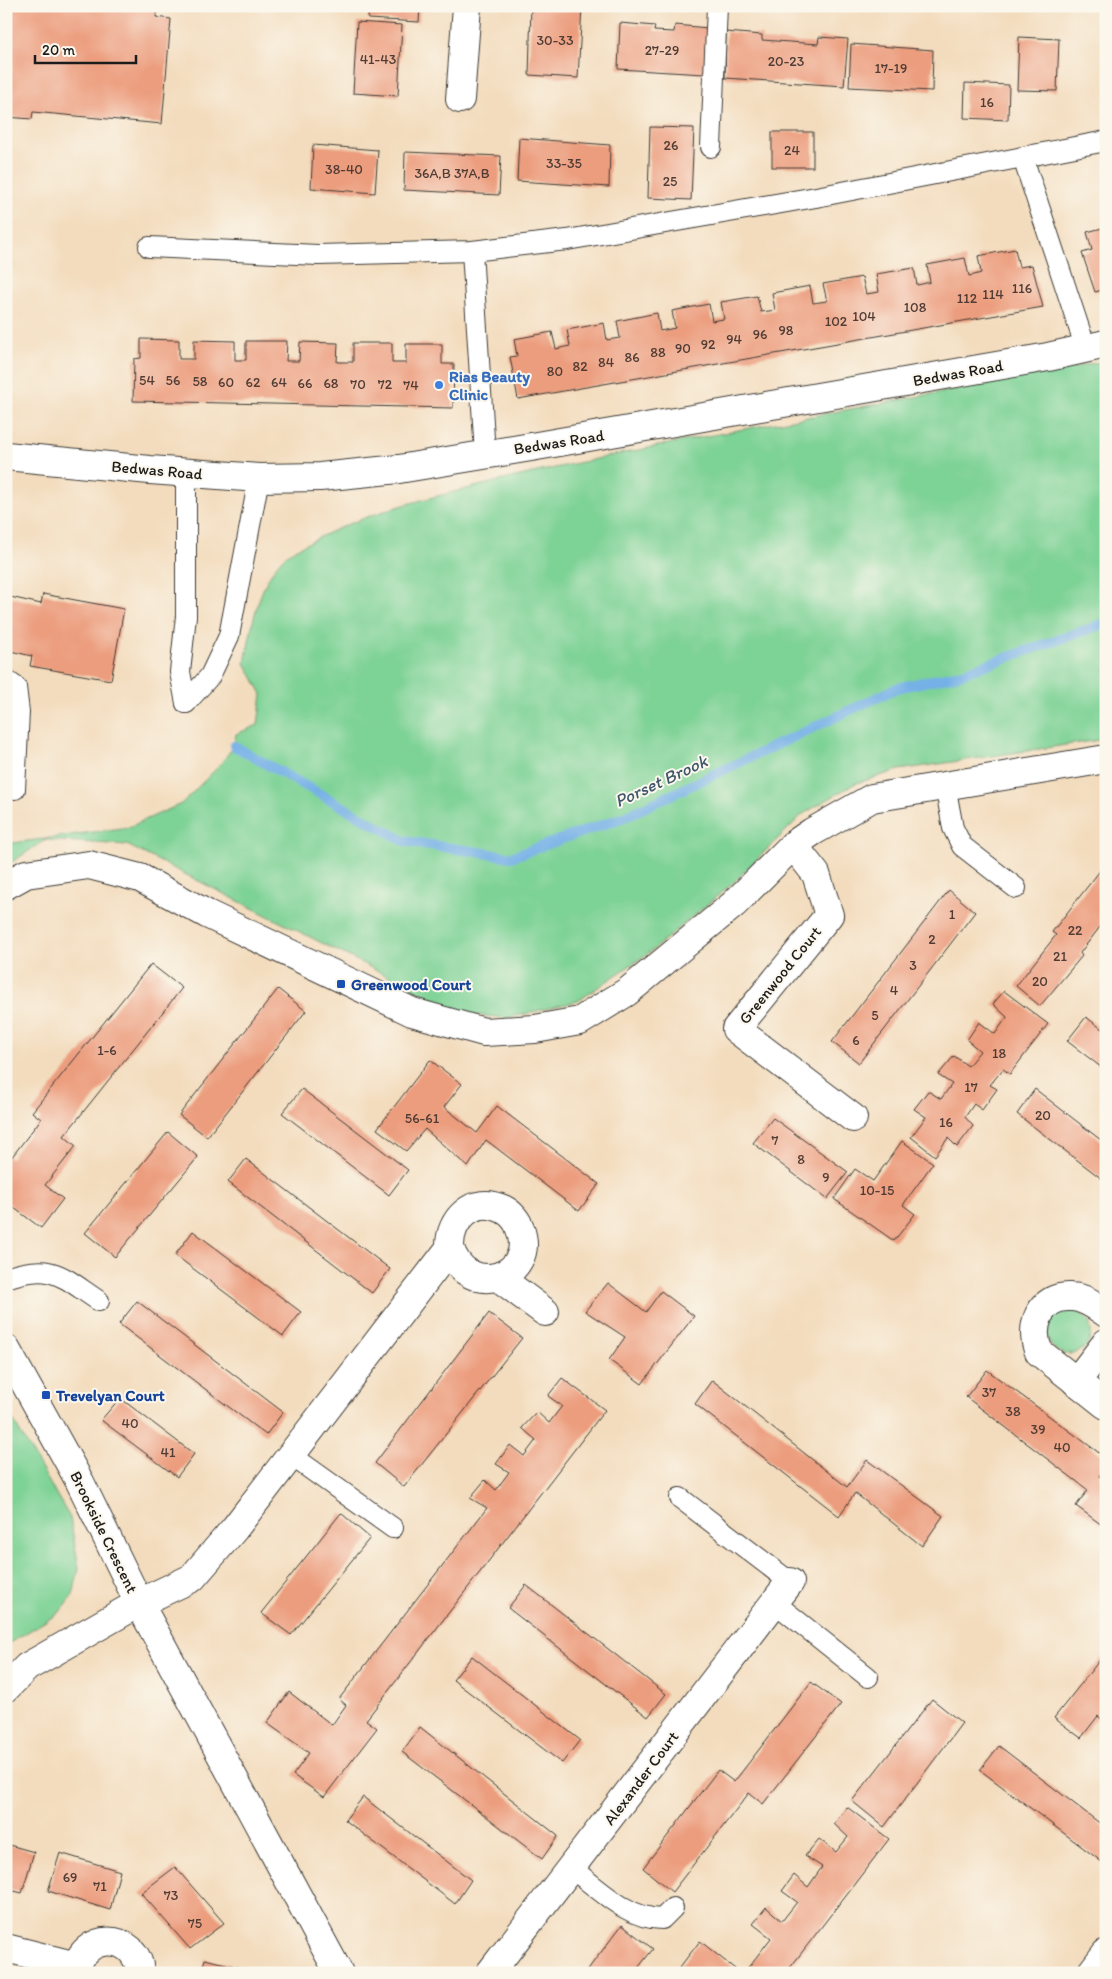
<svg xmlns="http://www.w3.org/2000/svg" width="1112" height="1979" font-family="Itim,sans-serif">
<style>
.green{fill:#7dd295;stroke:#4c7758}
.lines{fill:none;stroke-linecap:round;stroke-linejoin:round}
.stream{stroke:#74b0e6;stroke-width:10}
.building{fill:#ec9d7e}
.lane-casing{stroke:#3c3934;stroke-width:22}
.street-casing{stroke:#3c3934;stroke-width:30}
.secondary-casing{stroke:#3c3934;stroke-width:30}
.lane{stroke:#fff;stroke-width:20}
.street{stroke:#fff;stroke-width:28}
.secondary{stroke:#fff;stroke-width:28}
.shop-dot{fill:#3f7fe0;stroke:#fbf7ec;stroke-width:2}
.transit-dot{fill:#1a4fb4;stroke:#fbf7ec;stroke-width:2}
.labels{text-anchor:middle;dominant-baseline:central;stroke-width:4;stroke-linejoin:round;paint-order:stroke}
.number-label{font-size:14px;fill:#503c34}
.street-label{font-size:16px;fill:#1c1c1c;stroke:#fbf7ec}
.shop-label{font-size:16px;font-weight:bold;fill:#366cbe;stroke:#fbf7ec;text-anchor:start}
.transit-label{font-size:16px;font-weight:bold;fill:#164399;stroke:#fbf7ec;text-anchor:start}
.water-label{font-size:18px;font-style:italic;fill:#3f576d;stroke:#fbf7ec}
</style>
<rect width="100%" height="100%" fill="#fbf7ec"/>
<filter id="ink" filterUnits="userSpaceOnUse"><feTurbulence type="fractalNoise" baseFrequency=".02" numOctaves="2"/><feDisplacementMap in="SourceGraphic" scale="10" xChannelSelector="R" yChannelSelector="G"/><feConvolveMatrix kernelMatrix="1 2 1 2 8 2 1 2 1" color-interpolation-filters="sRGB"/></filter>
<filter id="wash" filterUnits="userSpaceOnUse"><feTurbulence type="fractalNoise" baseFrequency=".0096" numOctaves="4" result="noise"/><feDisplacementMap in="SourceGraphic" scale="20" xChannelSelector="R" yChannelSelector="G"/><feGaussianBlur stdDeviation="1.12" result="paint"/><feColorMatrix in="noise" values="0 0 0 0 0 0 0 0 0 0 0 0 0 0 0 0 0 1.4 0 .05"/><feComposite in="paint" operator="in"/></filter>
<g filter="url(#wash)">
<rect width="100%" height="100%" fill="#f3dcbd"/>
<g class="green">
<path d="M1106,361V739L899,770L854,784L803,814L734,882L653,950L578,1001L508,1018L463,1014L127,845L45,840L6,866V844L129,827L181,804L219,766L234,746L236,734L258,725L262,694L245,663C252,627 257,583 285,556C291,550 302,546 310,542C364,514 412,502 470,488C680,436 894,403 1106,361Z"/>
<circle cx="1069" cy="1332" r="22"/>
<polygon points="6,1408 70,1518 79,1568 73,1595 59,1613 6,1645"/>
</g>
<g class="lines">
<polyline class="stream" points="234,746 404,841 511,857 622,818 897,688 960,674 1106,623"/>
</g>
<g id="blocks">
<g class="building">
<polygon points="6,6 157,6 156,17 171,19 162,124 33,112 32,119 6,117"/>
<polygon points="369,6 420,6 419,22 368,19"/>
<polygon points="531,6 582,6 578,78 529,75"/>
<polygon points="357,22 402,25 398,96 353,93"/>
<polygon points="620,23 655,26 654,31 674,32 675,25 708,28 704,74 618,69"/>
<polygon points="726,32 762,35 762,40 818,44 819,37 848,39 844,86 725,78"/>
<polygon points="1019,37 1059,39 1057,91 1017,90"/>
<polygon points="851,44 933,50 932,91 849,87"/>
<polygon points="965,83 1009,85 1008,120 964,118"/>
<polygon points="650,127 694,128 691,200 648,198"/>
<rect x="772" y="132" width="41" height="35"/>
<polygon points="519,138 610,145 609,187 517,181"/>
<polygon points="313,145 378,150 375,193 311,188"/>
<polygon points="405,152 501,156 499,195 404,190"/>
<polygon points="1106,227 1106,289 1095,292 1082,253 1092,250 1087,232"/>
<polygon points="1015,249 1019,267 1032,265 1043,307 518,399 510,357 517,356 514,339 552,332 556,349 565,347 570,346 567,330 604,323 607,340 620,338 617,321 657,313 660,331 675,328 672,311 709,304 712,321 717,320 724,319 721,302 757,296 761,312 769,311 775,310 772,293 810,286 813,303 827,301 823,284 862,277 866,294 879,292 876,274 914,268 917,285 922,284 930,282 927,265 965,258 969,276 974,275 981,273 978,256"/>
<polygon points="141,339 179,340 179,359 194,359 194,340 235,341 235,360 246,360 246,341 287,341 286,361 299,361 300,342 338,343 337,362 353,362 353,343 392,343 392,363 406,363 406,344 442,344 442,364 454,364 453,408 133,401 134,359 141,358"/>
<polygon points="43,594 124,609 111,680 30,666 32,656 6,650 6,596 41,604"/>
<polygon points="1106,863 1106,919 1080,953 1082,956 1040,1006 1016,986 1056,935 1052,932"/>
<polygon points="949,890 975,912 859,1063 832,1042"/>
<polygon points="151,964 182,988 64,1136 76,1146 45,1185 63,1199 41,1228 6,1202 6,1155 11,1158 41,1119 32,1112"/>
<polygon points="278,989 306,1011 207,1137 179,1115"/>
<polygon points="1004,991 1048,1024 1010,1074 1003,1069 990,1085 997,1089 982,1110 974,1104 965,1117 973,1126 957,1147 948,1138 935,1156 911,1137 926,1117 914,1109 928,1091 941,1099 952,1084 938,1075 954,1056 968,1066 980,1051 967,1040 979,1022 995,1034 1007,1017 993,1004"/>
<polygon points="1086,1017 1106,1032 1106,1071 1067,1041"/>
<polygon points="430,1060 462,1084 444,1107 477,1133 497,1106 599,1184 579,1211 486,1140 468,1167 425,1129 406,1151 377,1129"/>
<polygon points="302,1089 408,1170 389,1195 282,1113"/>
<polygon points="1035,1089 1106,1144 1106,1182 1017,1114"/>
<polygon points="773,1118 848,1172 827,1199 753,1143"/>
<polygon points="168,1132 198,1157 115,1257 85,1233"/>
<polygon points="902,1141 933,1163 903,1205 915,1214 894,1241 834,1199 855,1169 873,1181"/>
<polygon points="246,1159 390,1269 372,1293 228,1182"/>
<polygon points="193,1231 301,1312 283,1336 175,1255"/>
<polygon points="608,1283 646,1312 661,1291 694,1316 642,1384 609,1360 625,1337 585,1311"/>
<polygon points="137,1301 283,1412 266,1435 119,1324"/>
<polygon points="489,1313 522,1338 404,1487 375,1463"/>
<polygon points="987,1370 1106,1458 1106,1467 1099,1476 1106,1481 1106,1528 1076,1506 1088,1490 966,1397"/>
<polygon points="562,1378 605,1410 366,1720 377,1728 324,1797 293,1775 309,1753 267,1723 289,1692 332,1725 346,1705 339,1699 487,1508 470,1498 485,1480 496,1490 509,1472 496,1464 510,1445 524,1456 536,1440 522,1428 537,1412 549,1423 562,1406 548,1396"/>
<polygon points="712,1380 847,1487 867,1460 943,1516 922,1546 855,1493 839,1516 695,1404"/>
<polygon points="120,1398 194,1454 177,1477 101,1420"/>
<polygon points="341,1513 370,1538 291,1635 261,1613"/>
<polygon points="526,1585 666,1694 648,1717 508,1608"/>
<polygon points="1106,1652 1106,1723 1098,1716 1081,1738 1054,1718"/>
<polygon points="472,1656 580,1740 562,1763 453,1680"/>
<polygon points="811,1682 841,1704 763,1804 749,1793 672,1892 643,1868 718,1770 734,1782"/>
<polygon points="932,1699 962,1723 884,1827 852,1801"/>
<polygon points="420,1727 558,1836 542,1859 402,1752"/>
<polygon points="999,1746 1106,1828 1106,1865 980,1770"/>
<polygon points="363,1797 471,1880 455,1904 345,1820"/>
<polygon points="847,1807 889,1839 786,1973 744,1973 771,1938 753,1924 766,1907 782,1921 797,1902 782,1891 794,1875 808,1887 822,1867 805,1856 819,1839 836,1852 848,1837 834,1824"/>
<polygon points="6,1844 34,1852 22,1893 6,1889"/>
<polygon points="60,1853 120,1871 110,1910 48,1891"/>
<polygon points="175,1867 224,1923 190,1949 141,1893"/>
<polygon points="622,1925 653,1949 634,1973 585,1973"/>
<polygon points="700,1941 740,1973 685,1973 679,1968"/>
<polygon points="205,1959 250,1970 249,1973 201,1973"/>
</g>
</g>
</g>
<g filter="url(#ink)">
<use href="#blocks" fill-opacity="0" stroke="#3c3934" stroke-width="1"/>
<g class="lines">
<g class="lane-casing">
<g id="lane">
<polyline points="711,147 717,6"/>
<polyline points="1023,158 1086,349"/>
<polyline points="149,247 318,255 472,251 567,240 816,197 1106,141"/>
<polyline points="472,251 485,454"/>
<polyline points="186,473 186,616 180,672 186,703"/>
<polyline points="6,680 16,687 19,712 15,789"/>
<polyline points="186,703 210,676 229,636 259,478"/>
<polyline points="945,785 953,828 962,846 1016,888"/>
<path d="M6,1278C53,1262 61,1276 99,1301"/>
<polyline points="292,1456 393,1528"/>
<polyline points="680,1498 790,1582"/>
<polyline points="775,1603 868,1677"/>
<path d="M571,1868C598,1888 627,1919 662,1919L673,1908"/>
</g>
</g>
<g class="street-casing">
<g id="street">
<polyline points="460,99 467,6"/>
<polyline points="793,845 816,874 829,915 736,1029 853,1118"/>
<polyline points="6,885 26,874 89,865 140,878 207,914 412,1012 484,1032 535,1029 580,1021 627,992 734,904 793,845 812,832 872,798 1106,759"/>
<polyline points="498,1277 545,1312"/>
<path d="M1106,1313C1096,1306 1084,1297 1071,1297C1040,1295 1028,1327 1039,1352L1106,1405"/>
<polyline points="6,1349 80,1482 139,1603 27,1667 6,1688"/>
<polyline points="1076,1382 1106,1343"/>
<polyline points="6,1948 77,1966"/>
<path d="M76,1973C80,1931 138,1931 140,1973"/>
<path d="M339,1973L139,1603L192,1578L235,1528L450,1248C467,1301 538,1277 520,1229C518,1221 511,1213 503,1209C474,1195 449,1219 450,1248"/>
<polyline points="490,1973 790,1582"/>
<polyline points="1091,1973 1106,1953"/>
</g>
</g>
<g class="secondary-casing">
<polyline id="secondary" points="6,456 150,470 259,478 320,477 399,469 531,447 1048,357 1106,344"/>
</g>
<use href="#lane" class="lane"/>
<use href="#street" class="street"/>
<use href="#secondary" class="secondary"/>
</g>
</g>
<circle class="shop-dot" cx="439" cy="385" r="5"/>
<g class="transit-dot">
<rect x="336" y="979" width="10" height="10" rx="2.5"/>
<rect x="41" y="1390" width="10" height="10" rx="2.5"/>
</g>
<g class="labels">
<g class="number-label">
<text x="555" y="40">30-33</text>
<text x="662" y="50">27-29</text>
<text x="378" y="59">41-43</text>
<text x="786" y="61">20-23</text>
<text x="891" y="68">17-19</text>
<text x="987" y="102">16</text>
<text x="671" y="145">26</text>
<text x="792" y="150">24</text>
<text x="564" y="163">33-35</text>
<text x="344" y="169">38-40</text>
<text x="452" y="173">36A,B 37A,B</text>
<text x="670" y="181">25</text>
<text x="1022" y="288">116</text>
<text x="993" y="294">114</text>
<text x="967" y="298">112</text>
<text x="915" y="307">108</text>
<text x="864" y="316">104</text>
<text x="836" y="321">102</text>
<text x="786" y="330">98</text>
<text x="760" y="334">96</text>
<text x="734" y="339">94</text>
<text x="708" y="344">92</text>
<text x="683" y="348">90</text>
<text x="658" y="352">88</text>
<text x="632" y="357">86</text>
<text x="606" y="362">84</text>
<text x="580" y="366">82</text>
<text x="555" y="371">80</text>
<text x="147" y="380">54</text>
<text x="173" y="380">56</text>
<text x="200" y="381">58</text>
<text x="226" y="382">60</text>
<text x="253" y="382">62</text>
<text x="279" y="382">64</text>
<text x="305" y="383">66</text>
<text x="331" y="383">68</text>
<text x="358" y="384">70</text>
<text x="385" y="384">72</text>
<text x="411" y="385">74</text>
<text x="952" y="914">1</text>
<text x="1075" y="930">22</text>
<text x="932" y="939">2</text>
<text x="1060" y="956">21</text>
<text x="913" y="965">3</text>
<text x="1040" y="981">20</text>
<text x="894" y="990">4</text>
<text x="875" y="1015">5</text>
<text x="856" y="1040">6</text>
<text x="107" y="1050">1-6</text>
<text x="999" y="1053">18</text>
<text x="971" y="1087">17</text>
<text x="1043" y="1115">20</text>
<text x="422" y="1118">56-61</text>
<text x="946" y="1122">16</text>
<text x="775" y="1140">7</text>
<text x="801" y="1159">8</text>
<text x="826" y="1177">9</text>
<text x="877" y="1190">10-15</text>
<text x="989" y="1392">37</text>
<text x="1013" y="1411">38</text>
<text x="130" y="1423">40</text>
<text x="1038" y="1429">39</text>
<text x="1062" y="1447">40</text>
<text x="168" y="1452">41</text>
<text x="70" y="1877">69</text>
<text x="100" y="1886">71</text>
<text x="171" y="1895">73</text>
<text x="195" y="1923">75</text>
</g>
<g class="street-label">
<text transform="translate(958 373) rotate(-10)">Bedwas Road</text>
<text transform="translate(559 442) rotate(-9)">Bedwas Road</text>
<text transform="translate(157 470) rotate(5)">Bedwas Road</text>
<text transform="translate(780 975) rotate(-51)">Greenwood Court</text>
<text transform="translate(104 1532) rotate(64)">Brookside Crescent</text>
<text transform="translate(641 1778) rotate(-53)">Alexander Court</text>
</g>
<g class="shop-label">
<text x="449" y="376">Rias Beauty<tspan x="449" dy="18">Clinic</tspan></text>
</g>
<g class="transit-label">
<text x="351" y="984">Greenwood Court</text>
<text x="56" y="1395">Trevelyan Court</text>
</g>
<g class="water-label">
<text transform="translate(661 781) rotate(-25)">Porset Brook</text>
</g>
</g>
<rect width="1112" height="1979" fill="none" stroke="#fbf7ec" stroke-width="25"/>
<path d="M35 55v8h101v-8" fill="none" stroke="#1c1c1c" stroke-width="2.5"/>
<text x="42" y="55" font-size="15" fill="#1c1c1c" stroke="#fbf7ec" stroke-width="4" paint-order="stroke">20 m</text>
</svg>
